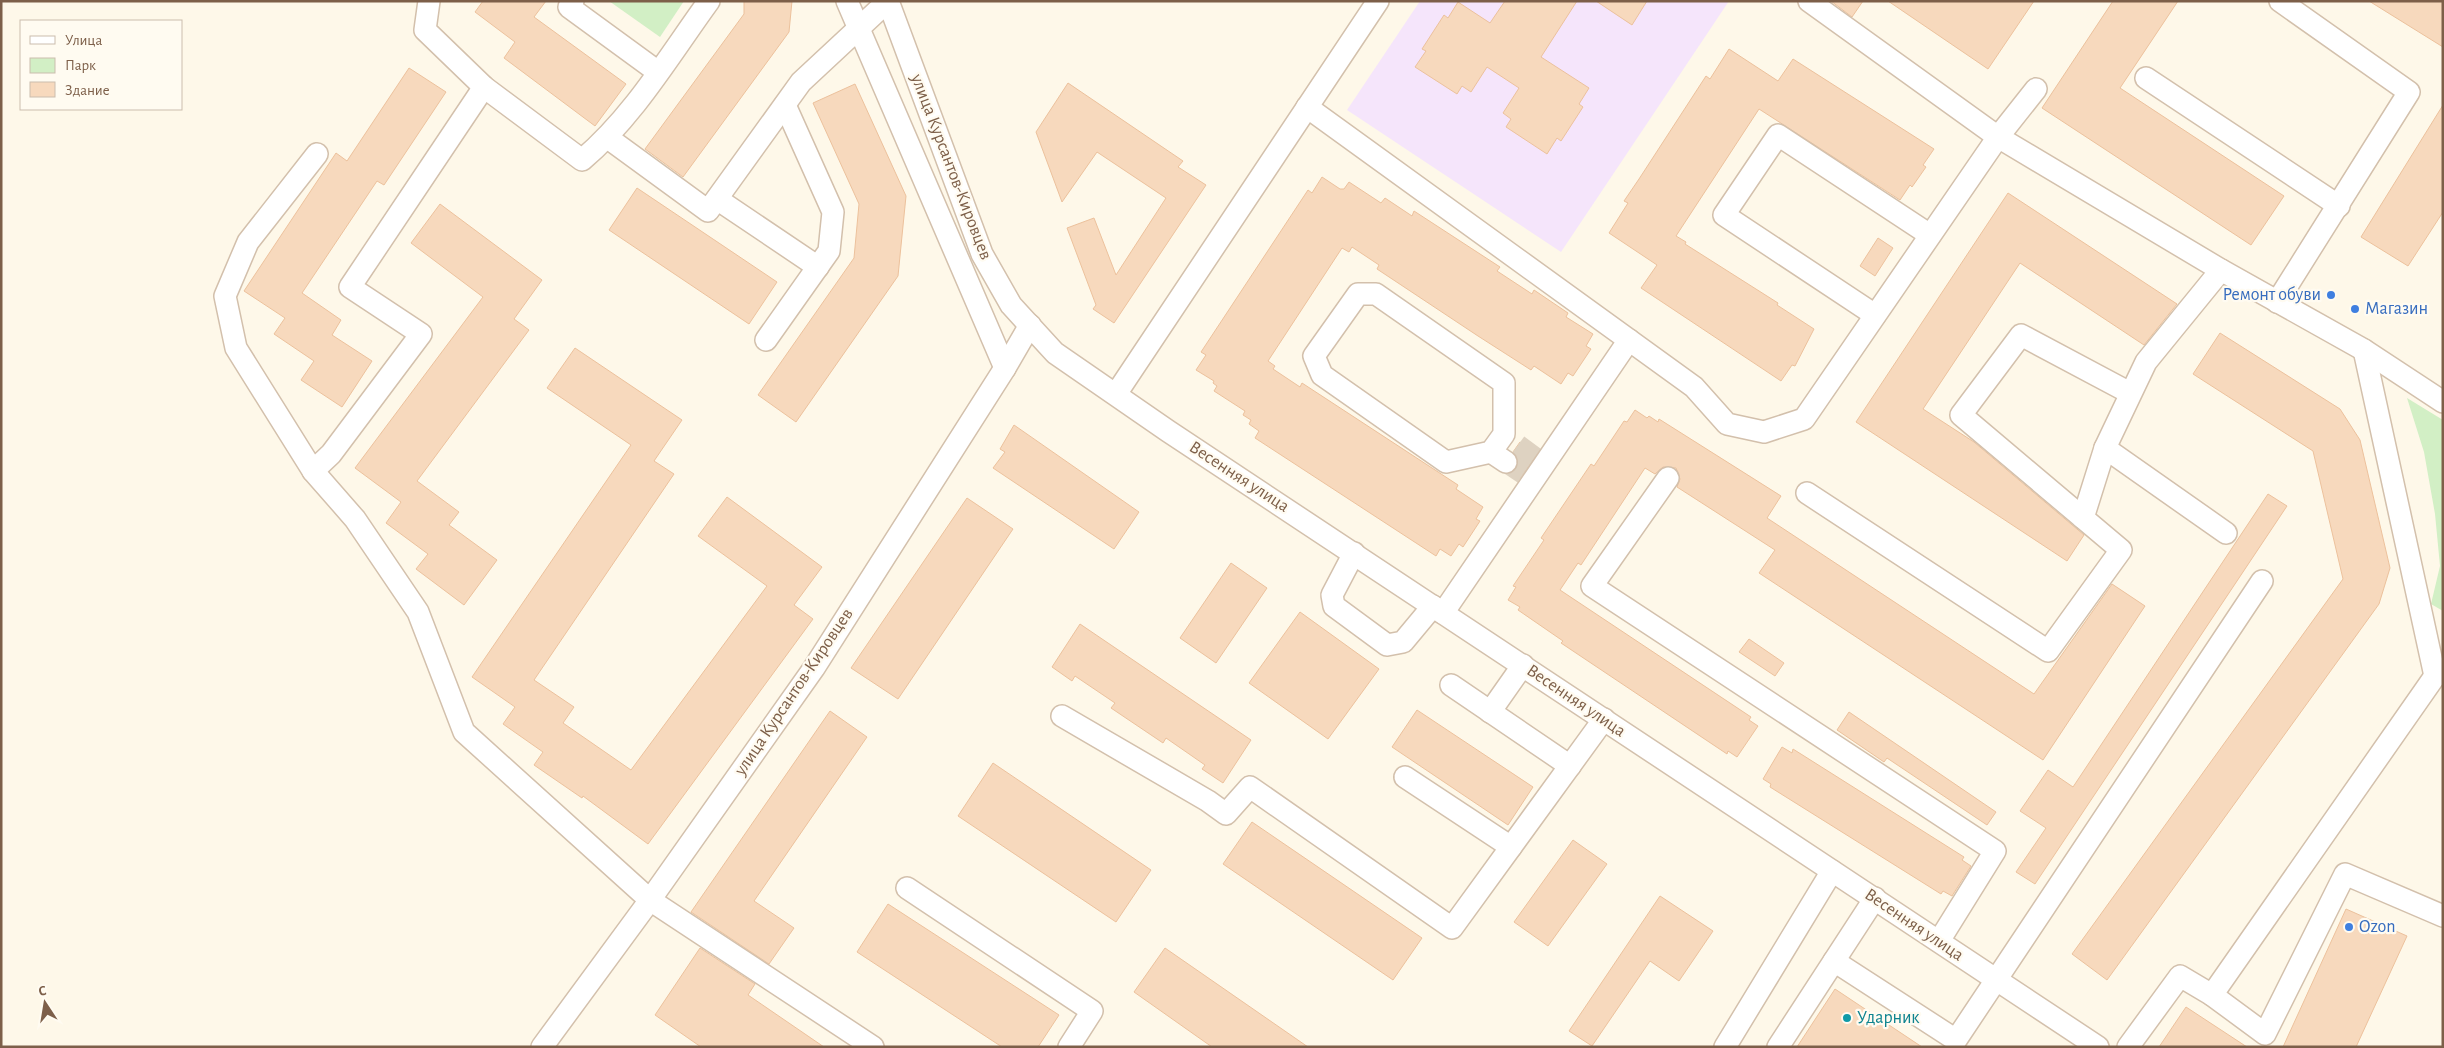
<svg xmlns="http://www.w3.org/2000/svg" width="2444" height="1048" font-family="'Alegreya Sans',sans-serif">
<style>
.education{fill:#f5e5fb}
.green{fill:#d2efc5}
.building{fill:#f7d9bd;stroke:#ecc19c}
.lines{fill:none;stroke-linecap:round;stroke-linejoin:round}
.minor-tunnel{stroke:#ded2c1;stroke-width:21;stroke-dasharray:21 11;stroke-linecap:butt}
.minor-casing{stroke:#d3c0ac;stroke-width:24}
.minor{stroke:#fff;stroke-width:21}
.shop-dot{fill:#3f7fe0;stroke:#fffbf1;stroke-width:2}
.culture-dot{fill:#0f9aa8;stroke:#fffbf1;stroke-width:2}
.labels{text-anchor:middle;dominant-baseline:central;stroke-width:4.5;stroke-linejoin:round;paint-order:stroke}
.street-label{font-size:18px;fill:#7d5f49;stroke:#fffbf1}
.shop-label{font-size:18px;fill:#366cbe;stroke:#fffbf1;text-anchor:start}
.culture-label{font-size:18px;fill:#0d838f;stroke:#fffbf1;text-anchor:start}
</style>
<rect width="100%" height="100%" fill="#fef8e9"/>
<polygon class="education" points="1420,1 1729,1 1561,252 1347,110"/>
<g class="green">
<polygon points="609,1 684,1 660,37"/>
<polygon points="2407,398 2443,420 2443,611 2431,604 2440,566 2435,514 2424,452"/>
</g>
<g class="building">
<polygon points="483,1 546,1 534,17 626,84 595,126 504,58 515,42 475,12"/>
<polygon points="744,1 792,1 789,32 683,177 645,149 744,14"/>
<polygon points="1505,1 1577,1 1541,57 1589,88 1579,104 1583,107 1561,141 1557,138 1547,154 1506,127 1511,119 1503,113 1519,88 1487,67 1471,92 1462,86 1457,94 1415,67 1426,51 1422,49 1444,15 1448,18 1458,2 1490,23"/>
<polygon points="1596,1 1647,1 1632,25"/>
<polygon points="1831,1 1863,1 1852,17"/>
<polygon points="1888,1 2034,1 1988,69"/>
<polygon points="2113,1 2178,1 2120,88 2284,196 2251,245 2042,108"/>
<polygon points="2369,1 2443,1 2443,47"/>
<polygon points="1729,49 1778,81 1793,59 1934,149 1923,165 1926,167 1912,187 1910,185 1900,200 1759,109 1676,236 1686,242 1685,244 1778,303 1777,305 1814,329 1795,366 1792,365 1781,381 1641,288 1657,265 1609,233 1628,203 1624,201 1639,179 1706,76 1710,79"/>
<polygon points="409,68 446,92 384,185 377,181 302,293 341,320 332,335 372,361 342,407 301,380 314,361 274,334 285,318 244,291 336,153 347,161"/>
<polygon points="1068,83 1183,161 1178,167 1206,185 1114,323 1093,309 1096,305 1067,228 1094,218 1116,275 1166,198 1097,152 1062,202 1036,132"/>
<polygon points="855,84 906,196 898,276 796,422 758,395 854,258 859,204 813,103"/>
<polygon points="2443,105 2443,212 2408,266 2361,237"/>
<polygon points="1322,177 1340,189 1344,189 1349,182 1381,203 1385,198 1412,216 1414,211 1500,267 1497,271 1532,294 1534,290 1568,313 1566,317 1593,334 1586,346 1591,349 1573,376 1568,373 1561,384 1534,366 1531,370 1478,336 1377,269 1379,265 1352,247 1349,252 1342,248 1268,361 1275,366 1273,369 1300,387 1302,383 1458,485 1456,489 1483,507 1476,519 1480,521 1463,547 1459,544 1451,556 1440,549 1436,556 1255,438 1259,431 1249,424 1251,420 1243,415 1245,411 1214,391 1217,386 1213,383 1214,381 1196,370 1206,355 1201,352 1308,190 1312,193"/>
<polygon points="637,188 777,282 749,324 609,230"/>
<polygon points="2008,193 2177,304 2144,345 2020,263 1923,409 1974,442 2084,535 2067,561 1856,422"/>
<polygon points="440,204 542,280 514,319 529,330 417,481 459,512 449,525 497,560 464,605 416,569 428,554 386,523 401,502 355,468 483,297 411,243"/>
<polygon points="1878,238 1893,248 1875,276 1860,266"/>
<polygon points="2220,333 2340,409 2360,440 2390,568 2379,604 2107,980 2072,954 2343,579 2313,451 2193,374"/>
<polygon points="575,348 682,420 654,461 674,474 534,680 574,707 563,723 631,770 767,586 698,536 727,497 822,567 794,605 813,619 648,844 583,796 582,798 534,765 543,752 503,724 515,707 472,677 631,445 547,388"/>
<polygon points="1635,410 1647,418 1649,416 1658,422 1659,419 1781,496 1767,518 2034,694 2112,584 2145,606 2043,760 1759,573 1775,550 1677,487 1680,479 1676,468 1663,467 1655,474 1645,468 1581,565 1578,563 1560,590 1751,717 1749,720 1758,726 1737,757 1728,751 1727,754 1561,643 1563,641 1518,610 1520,607 1508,600 1516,587 1513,586 1544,540 1541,538 1591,464 1594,466 1624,421 1627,422"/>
<polygon points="1014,425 1139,512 1114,549 993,468 1005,452 1000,449"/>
<polygon points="1520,442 1537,454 1520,478 1513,472 1518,462 1513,452"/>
<polygon points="2268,494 2287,506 2035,884 2016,872 2046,828 2020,811 2048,770 2073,787"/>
<polygon points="967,498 1013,529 898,699 851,668"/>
<polygon points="1231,563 1267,588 1216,663 1180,638"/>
<polygon points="1300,612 1379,669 1328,739 1249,683"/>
<polygon points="1080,624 1251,740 1223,783 1202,769 1205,765 1166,738 1163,743 1111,708 1115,703 1075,676 1072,681 1052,667"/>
<polygon points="1749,639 1784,663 1775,676 1739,652"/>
<polygon points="1417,710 1533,787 1508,825 1392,747"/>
<polygon points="830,711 867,737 754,901 794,928 769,964 691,912"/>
<polygon points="1849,712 1996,812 1987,825 1887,758 1884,762 1837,730"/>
<polygon points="1782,747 1792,753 1793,749 1964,857 1962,860 1971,866 1952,896 1943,891 1941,894 1770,787 1771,784 1763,779"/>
<polygon points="993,763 1151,870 1116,922 958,816"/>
<polygon points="1252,822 1422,938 1393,980 1223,864"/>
<polygon points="1573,840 1607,864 1548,946 1514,922"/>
<polygon points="1660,896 1713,931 1679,981 1650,961 1592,1046 1569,1031"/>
<polygon points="888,904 1059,1015 1038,1047 1002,1047 857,952"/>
<polygon points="2346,909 2407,936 2356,1047 2283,1047"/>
<polygon points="700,948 755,984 748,995 824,1047 701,1047 655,1015"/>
<polygon points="1165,948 1308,1047 1212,1047 1134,992"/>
<polygon points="1835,989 1922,1047 1797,1047"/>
<polygon points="2186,1007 2247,1047 2159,1047"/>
</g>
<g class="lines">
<g class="minor-tunnel">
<polyline points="1518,445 1541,462"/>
<polyline points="1506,462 1530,478"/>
</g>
<g class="minor-casing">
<g id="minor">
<path d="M429,1L425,30L484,87L582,160C634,116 669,56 709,1"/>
<polyline points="573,1 569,7 658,72"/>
<polyline points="847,1 1005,368"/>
<polyline points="888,1 982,254 1011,305 1055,353 1168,431 2098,1047"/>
<polyline points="2146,78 2339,206"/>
<polyline points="2036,89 1998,137 2221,270"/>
<polyline points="1307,107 1694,387 1727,424 1764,432 1804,419 1998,137 1809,1"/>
<polyline points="608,138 708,211 801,82 888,1"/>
<polyline points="317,154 248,242 225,296 236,348 313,471 355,519 418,612 464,732 650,900 873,1047"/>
<polyline points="717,199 818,267"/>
<polygon points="1358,294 1376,294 1504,383 1504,434 1491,452 1446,462 1322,375 1314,356"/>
<polyline points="2277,302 2409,92 2280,1"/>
<polyline points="1875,315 1724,215 1778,135 1930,235"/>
<polyline points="766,340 829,251 833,212 785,105"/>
<polyline points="2364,350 2435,676"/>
<polyline points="1116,394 1378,1"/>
<polyline points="2105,448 2226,533"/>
<polyline points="1491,452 1506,462"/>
<polyline points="313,471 331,454 421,334 350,287 484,87"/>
<polyline points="1668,478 1592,586 1995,851 1939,941"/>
<polyline points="1807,493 2048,651 2121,550 2083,518 2105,448 2146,362 2221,270 2364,350 2443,402"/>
<polyline points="2083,518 1961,415 2021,335 2130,393"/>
<polyline points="1354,553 1332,595 1334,606 1387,645 1403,642 1433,606"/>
<polyline points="1443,613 1629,340"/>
<polyline points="1451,685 1570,766"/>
<polyline points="1490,712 1523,665"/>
<polyline points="1062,716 1208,801 1226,814 1250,787 1452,928 1604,719"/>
<polyline points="1405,777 1511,847"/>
<polyline points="907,888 1092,1011 1069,1047"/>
<polyline points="1834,961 1956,1040 2262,581"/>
<polyline points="2212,995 2265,1034 2345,874 2443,916"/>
<polyline points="542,1047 650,900 814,668 1005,368 1030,325"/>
<polyline points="1725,1047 1832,871"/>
<polyline points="1778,1047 1875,898"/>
<polyline points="2128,1047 2180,976 2212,995 2435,676 2443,670"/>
</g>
</g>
<use href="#minor" class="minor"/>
</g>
<g class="shop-dot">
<circle cx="2331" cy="295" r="5"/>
<circle cx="2355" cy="309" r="5"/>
<circle cx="2349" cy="927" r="5"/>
</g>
<circle class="culture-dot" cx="1847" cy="1018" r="5"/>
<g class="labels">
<g class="street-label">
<text transform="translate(951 167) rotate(69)">улица Курсантов-Кировцев</text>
<text transform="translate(1239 477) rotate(33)">Весенняя улица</text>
<text transform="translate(794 692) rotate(-56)">улица Курсантов-Кировцев</text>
<text transform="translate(1576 701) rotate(34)">Весенняя улица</text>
<text transform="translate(1914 925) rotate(34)">Весенняя улица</text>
</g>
<g class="shop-label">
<text x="2321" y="295" text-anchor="end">Ремонт обуви</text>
<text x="2365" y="309">Магазин</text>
<text x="2359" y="927">Ozon</text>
</g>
<g class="culture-label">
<text x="1857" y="1018">Ударник</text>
</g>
</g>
<rect width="2444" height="1048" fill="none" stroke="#7d5f49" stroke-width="5"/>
<rect x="20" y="20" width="162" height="90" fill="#fffbf1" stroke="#cbbdae"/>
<rect x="30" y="36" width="25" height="8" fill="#ffffff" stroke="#cbbdae"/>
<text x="65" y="45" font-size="15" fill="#7d5f49">Улица</text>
<rect x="30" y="58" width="25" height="15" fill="#d2efc5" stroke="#cbbdae"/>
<text x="65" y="70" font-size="15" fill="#7d5f49">Парк</text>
<rect x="30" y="82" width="25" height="15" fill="#f7d9bd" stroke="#cbbdae"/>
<text x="65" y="95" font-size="15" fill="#7d5f49">Здание</text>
<g transform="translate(45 1003) rotate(348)" stroke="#fffbf1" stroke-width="4" paint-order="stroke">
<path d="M0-4L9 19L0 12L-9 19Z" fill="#7d5f49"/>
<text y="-8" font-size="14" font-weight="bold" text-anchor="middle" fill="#7d5f49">С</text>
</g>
</svg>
